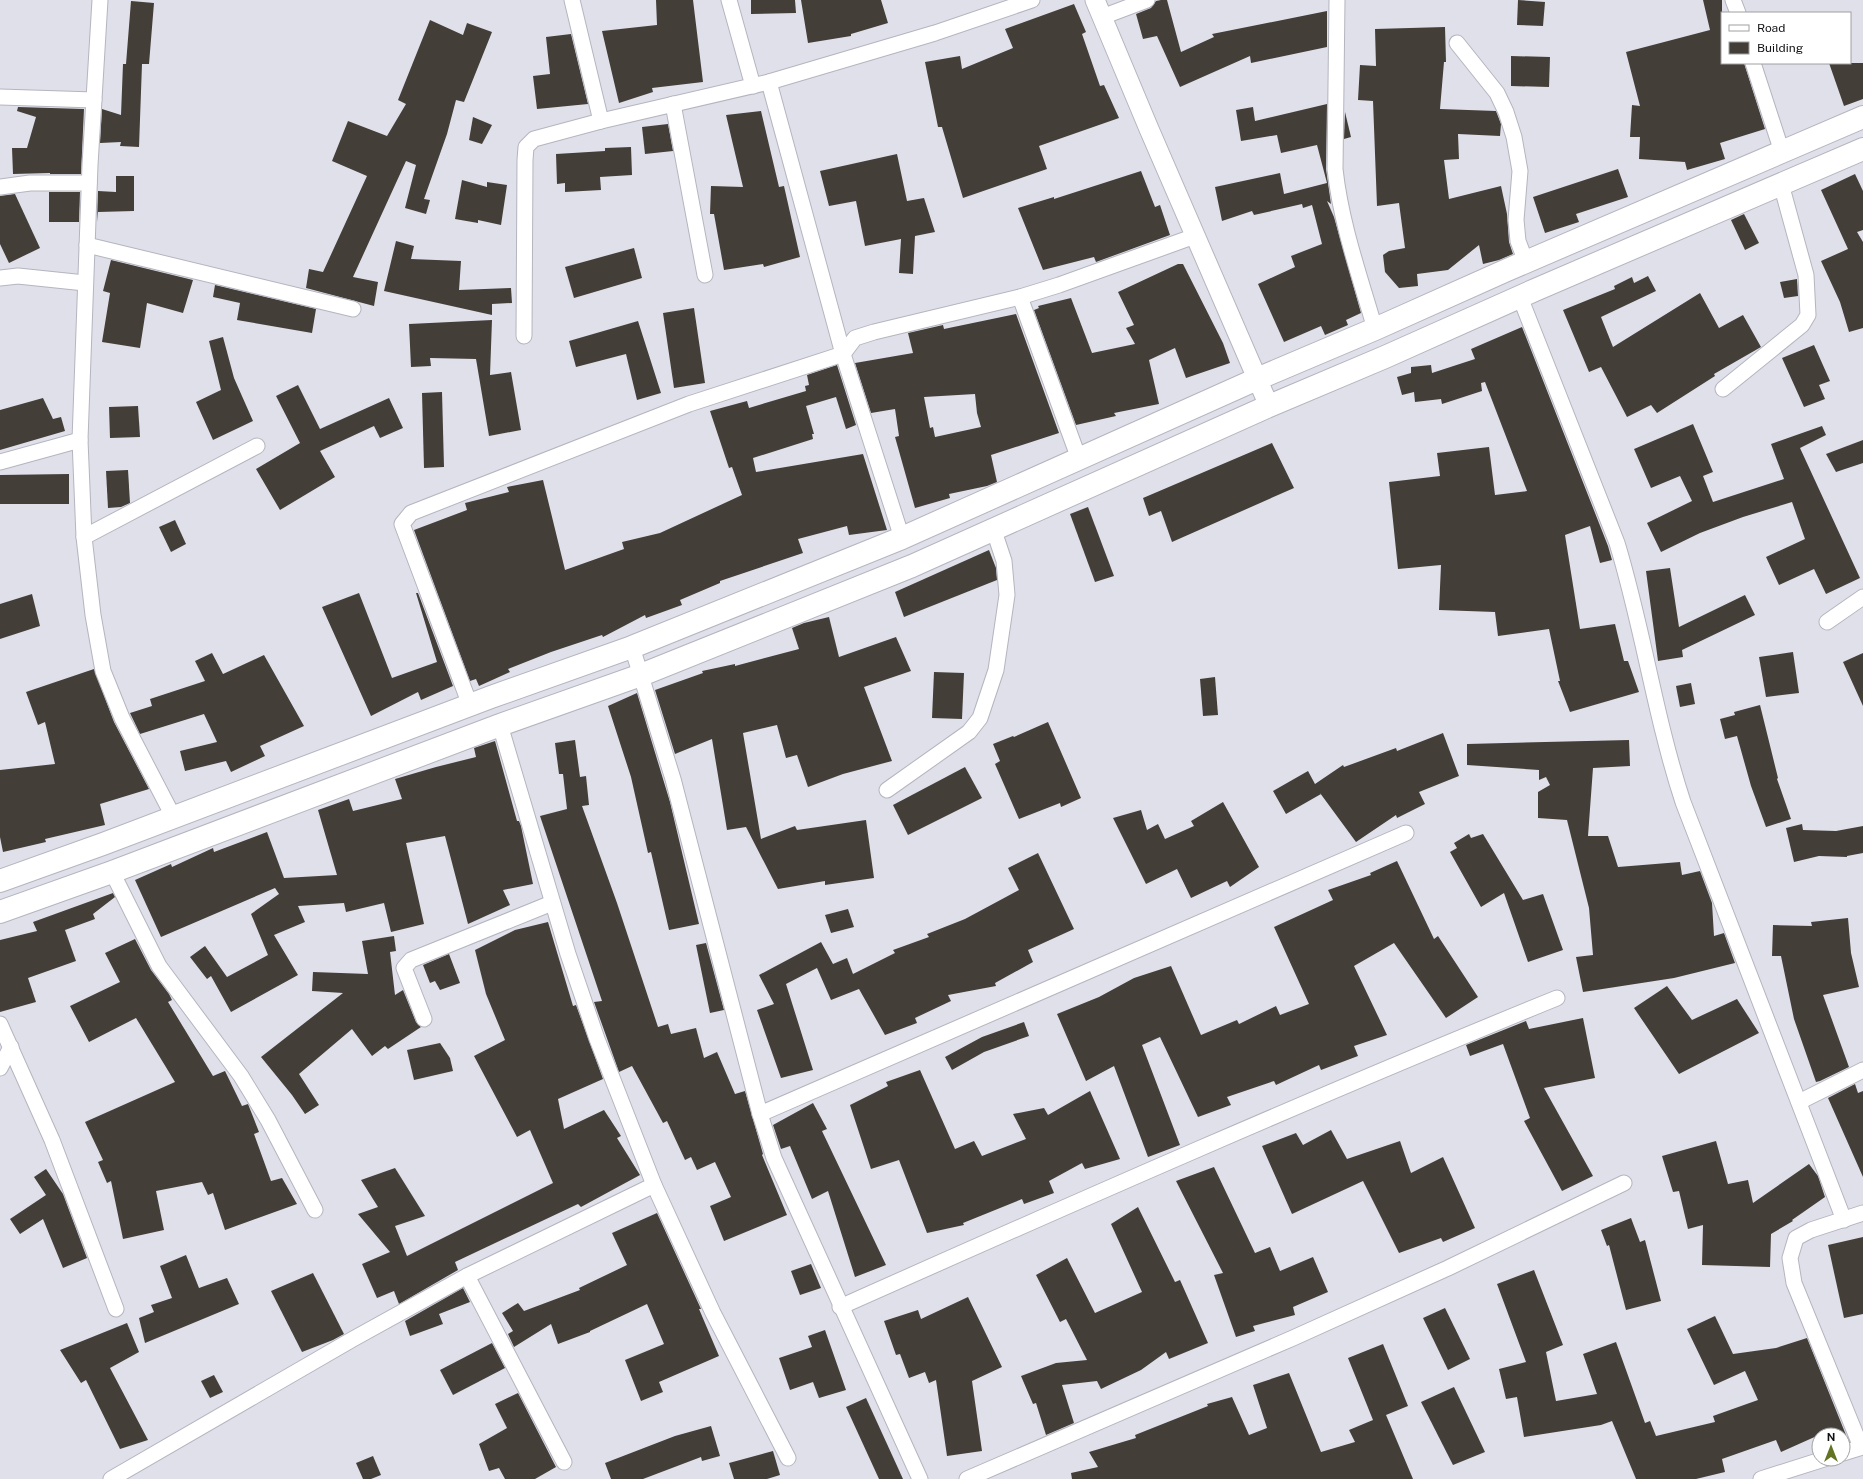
<svg xmlns="http://www.w3.org/2000/svg" width="1863" height="1479" font-family="'Public Sans',sans-serif">
<style>
.building{fill:#443e38;fill-rule:evenodd}
.lines{fill:none;stroke-linecap:round;stroke-linejoin:round}
.minor-casing{stroke:#b4b5bf;stroke-width:17}
.tertiary-casing{stroke:#b4b5bf;stroke-width:21}
.secondary-casing{stroke:#b4b5bf;stroke-width:24}
.minor{stroke:#fff;stroke-width:15}
.tertiary{stroke:#fff;stroke-width:19}
.secondary{stroke:#fff;stroke-width:22}
</style>
<rect width="100%" height="100%" fill="#dfe0ea"/>
<g class="building">
<polygon points="656,0 693,0 703,82 652,88 653,92 619,103 602,31 657,25"/>
<polygon points="751,0 795,0 796,13 751,14"/>
<polygon points="801,0 881,0 888,23 851,34 851,36 808,43"/>
<polygon points="1161,0 1167,0 1181,52 1214,37 1212,34 1327,11 1327,47 1251,63 1250,56 1180,87 1157,36 1143,39 1136,14 1151,8 1156,1"/>
<polygon points="1518,0 1545,2 1543,26 1517,25"/>
<polygon points="1703,0 1722,0 1722,63 1744,63 1765,129 1720,143 1725,159 1687,170 1685,162 1639,159 1640,137 1630,137 1632,105 1640,106 1626,52 1710,30"/>
<polygon points="131,1 154,3 149,64 142,64 139,147 120,146 121,142 100,143 102,109 121,115 123,64 126,64"/>
<polygon points="1074,4 1086,32 1082,34 1100,86 1104,85 1119,118 1039,146 1047,169 963,198 942,127 938,127 925,62 960,56 962,69 1013,48 1005,29"/>
<polygon points="430,20 463,35 467,23 492,32 464,102 456,100 447,134 424,199 430,200 426,214 405,208 416,165 406,161 353,277 378,282 374,306 306,288 309,269 323,272 367,176 332,161 348,121 387,136 406,104 398,100"/>
<polygon points="1445,27 1446,62 1444,62 1440,109 1496,111 1501,124 1500,136 1458,134 1459,159 1444,160 1449,199 1501,186 1507,214 1509,242 1513,254 1499,260 1483,264 1479,245 1448,270 1417,274 1418,286 1399,288 1385,272 1383,255 1389,251 1405,248 1399,203 1377,206 1373,101 1358,100 1360,65 1376,66 1375,29"/>
<polygon points="571,34 588,104 537,109 533,76 550,74 546,37"/>
<polygon points="1511,56 1550,57 1549,87 1511,86"/>
<polygon points="1829,63 1863,63 1863,99 1844,106"/>
<polygon points="1327,104 1326,169 1331,204 1327,201 1334,217 1361,313 1346,320 1348,325 1325,335 1321,326 1284,342 1258,284 1295,267 1291,256 1322,244 1312,205 1303,208 1302,204 1254,215 1252,211 1222,221 1215,187 1280,173 1284,194 1327,183 1317,145 1281,153 1277,135 1241,141 1236,110 1253,107 1255,121"/>
<polygon points="18,107 84,109 81,174 50,174 50,173 13,174 12,148 27,148 36,117 17,111"/>
<polygon points="761,111 779,187 784,186 800,257 764,267 763,264 724,270 714,214 710,214 711,186 743,187 726,115"/>
<polygon points="1345,112 1351,137 1344,139"/>
<polygon points="473,117 492,125 482,144 469,140"/>
<polygon points="668,124 673,151 645,154 642,127"/>
<polygon points="631,147 632,175 600,177 601,190 565,192 565,183 557,184 556,154 605,151 605,148"/>
<polygon points="897,154 907,201 924,198 935,232 915,236 913,274 899,273 901,239 865,246 856,201 829,206 820,171"/>
<polygon points="1618,169 1628,197 1576,214 1579,222 1545,233 1533,197"/>
<polygon points="1141,171 1155,207 1160,205 1170,235 1096,262 1094,257 1043,270 1018,208 1054,197 1054,199"/>
<polygon points="1855,174 1863,191 1863,230 1857,232 1863,242 1863,328 1849,332 1840,302 1821,261 1848,249 1821,190"/>
<polygon points="116,176 134,176 134,211 98,212 97,222 98,191 116,192"/>
<polygon points="462,180 487,187 487,182 507,185 501,225 478,220 478,223 455,219"/>
<polygon points="49,192 80,192 79,222 49,222"/>
<polygon points="15,194 40,248 9,263 0,244 0,196"/>
<polygon points="1744,214 1759,243 1745,250 1731,220"/>
<polygon points="396,241 414,246 411,259 461,261 459,290 511,288 512,303 492,304 492,315 384,291"/>
<polygon points="634,248 642,278 574,298 565,267"/>
<polygon points="111,260 193,280 183,313 147,303 140,348 102,342 110,293 103,291"/>
<polygon points="1178,264 1183,264 1223,343 1230,363 1186,378 1175,348 1149,360 1159,404 1114,413 1116,416 1076,425 1034,310 1039,308 1038,306 1071,298 1092,353 1135,344 1126,328 1134,325 1118,292"/>
<polygon points="1648,276 1656,291 1601,317 1613,347 1700,293 1719,328 1743,315 1761,347 1714,374 1715,376 1657,413 1651,405 1627,417 1601,367 1589,372 1563,310 1615,289 1614,286 1632,277 1634,283"/>
<polygon points="1797,279 1798,296 1784,298 1780,282"/>
<polygon points="215,285 316,309 312,333 237,320 240,303 213,297"/>
<polygon points="694,308 705,383 674,388 663,313"/>
<path d="M1016,314L1059,433L991,455L997,482L987,486L949,494L950,498L915,508L895,437L899,436L895,409L871,413L855,363L913,353L908,333L943,325L944,329ZM975,394L977,413L981,427L935,437L933,427L930,428L924,397Z"/>
<polygon points="492,320 490,375 511,372 521,430 489,436 476,359 430,358 431,366 411,367 409,324"/>
<polygon points="638,321 661,393 637,400 626,354 576,367 569,341"/>
<polygon points="1522,327 1608,546 1612,560 1600,563 1590,526 1565,535 1580,629 1615,624 1624,661 1628,661 1639,692 1570,712 1558,681 1560,681 1549,629 1498,636 1495,612 1439,610 1441,565 1398,569 1389,482 1440,476 1437,453 1489,447 1495,495 1527,491 1485,382 1481,383 1482,391 1442,404 1441,399 1415,402 1414,392 1402,395 1397,377 1411,373 1411,367 1431,365 1432,373 1475,359 1471,349"/>
<polygon points="223,337 234,378 253,421 213,440 196,402 221,390 209,341"/>
<polygon points="1814,345 1830,381 1819,385 1825,399 1804,407 1782,358"/>
<polygon points="837,365 856,425 846,429 836,397 806,406 814,434 812,434 813,439 753,458 756,472 863,454 887,530 849,535 847,526 798,539 803,553 720,581 720,583 680,600 682,605 646,618 645,615 603,637 602,635 551,652 508,669 510,672 479,686 476,679 470,681 414,530 467,510 465,503 509,492 507,487 543,480 565,570 624,549 622,542 660,533 742,495 732,467 729,468 710,411 747,401 749,408 806,391 805,386 809,385 807,375"/>
<polygon points="298,385 320,429 389,398 403,428 380,438 374,426 320,451 335,477 280,510 256,469 300,443 276,396"/>
<polygon points="442,392 444,467 424,468 422,393"/>
<polygon points="43,398 53,419 61,417 65,431 0,450 0,410"/>
<polygon points="138,406 140,437 110,438 109,407"/>
<polygon points="1693,424 1713,472 1703,476 1713,502 1784,479 1771,444 1822,426 1826,435 1800,448 1860,578 1826,594 1814,569 1779,585 1766,557 1805,539 1792,502 1743,517 1700,533 1661,552 1647,523 1692,501 1680,476 1651,488 1634,449"/>
<polygon points="1863,440 1863,463 1836,472 1826,454"/>
<polygon points="1272,443 1294,488 1172,542 1161,511 1149,516 1143,498"/>
<polygon points="128,470 130,503 121,507 108,508 106,471"/>
<polygon points="69,474 69,504 0,504 0,475"/>
<polygon points="1088,507 1114,576 1095,582 1070,514"/>
<polygon points="175,520 186,544 171,552 159,527"/>
<polygon points="989,550 996,568 997,580 904,617 895,592"/>
<polygon points="1670,568 1679,627 1745,595 1755,615 1682,650 1683,657 1658,661 1646,571"/>
<polygon points="359,593 392,678 437,662 416,593 418,593 453,686 421,700 418,692 371,716 322,607"/>
<polygon points="32,594 40,626 0,639 0,604"/>
<polygon points="829,617 839,657 896,637 911,671 864,687 892,761 843,774 808,787 797,755 786,758 777,725 743,733 761,839 795,826 797,830 866,820 874,878 825,885 825,881 778,889 746,827 727,830 712,739 675,754 655,690 703,673 702,671 735,664 735,666 799,649 792,628 804,623"/>
<polygon points="1793,652 1799,693 1766,697 1759,657"/>
<polygon points="212,653 223,674 264,655 304,726 260,746 265,756 231,772 226,761 185,771 180,751 217,742 204,714 140,734 130,713 152,706 150,699 205,681 195,661"/>
<polygon points="1863,653 1863,706 1843,662"/>
<polygon points="94,669 114,722 149,789 100,804 105,825 45,839 46,842 3,852 0,837 0,770 55,764 45,722 38,725 26,692"/>
<polygon points="934,672 964,673 962,719 932,718"/>
<polygon points="1215,677 1218,715 1203,716 1200,679"/>
<polygon points="1691,683 1695,704 1680,707 1676,686"/>
<polygon points="637,693 670,802 699,924 669,930 651,852 648,853 631,777 608,706"/>
<polygon points="1760,705 1778,778 1777,779 1791,819 1766,827 1751,786 1737,736 1725,739 1720,719 1735,715 1734,712"/>
<polygon points="1048,722 1081,798 1061,807 1060,803 1019,819 995,764 1000,761 993,744 1013,736 1014,737"/>
<polygon points="1443,733 1459,776 1419,792 1425,804 1397,818 1396,815 1356,842 1320,793 1321,794 1286,814 1273,791 1308,771 1315,784 1343,765 1344,767 1396,748 1397,751"/>
<polygon points="575,740 580,777 586,776 589,805 582,806 617,903 658,1027 668,1024 671,1034 696,1028 704,1058 717,1052 735,1094 745,1091 763,1154 762,1155 787,1215 724,1241 710,1206 731,1197 715,1162 697,1170 691,1157 685,1160 667,1121 663,1123 632,1066 619,1072 594,1002 602,1001 540,816 567,809 563,774 559,774 555,743"/>
<polygon points="1629,740 1630,766 1593,768 1588,836 1608,836 1618,867 1680,862 1682,875 1700,871 1712,903 1714,936 1724,933 1735,963 1674,978 1583,992 1576,957 1593,955 1589,908 1567,820 1538,818 1538,792 1550,785 1546,777 1539,780 1539,770 1467,765 1467,744"/>
<polygon points="495,741 517,821 519,821 521,826 533,884 503,890 510,905 468,924 445,836 406,843 424,924 391,932 384,903 346,912 344,903 298,906 305,922 274,935 298,975 231,1012 211,976 207,979 190,957 205,946 227,977 268,955 251,914 279,894 275,888 161,937 135,880 171,864 172,867 213,848 214,852 267,832 284,878 337,875 318,810 349,799 353,811 402,799 395,779 436,767 476,757 474,748"/>
<polygon points="965,767 982,798 908,835 893,805"/>
<polygon points="1223,802 1259,867 1230,887 1227,881 1191,898 1177,869 1146,884 1113,818 1141,810 1147,830 1158,824 1165,839 1194,826 1191,821"/>
<polygon points="1802,824 1803,830 1836,831 1863,826 1863,853 1847,856 1847,857 1819,856 1794,862 1786,828"/>
<polygon points="1469,834 1471,838 1483,834 1523,900 1543,894 1563,950 1528,962 1504,893 1481,907 1450,852 1457,848 1454,843"/>
<polygon points="1038,853 1074,929 1028,950 1033,962 995,983 996,986 948,995 951,1001 915,1018 917,1023 885,1035 859,989 831,1000 817,968 786,984 813,1070 781,1078 757,1010 774,1004 759,975 821,942 833,964 847,958 853,974 895,953 893,950 929,937 927,934 965,919 1019,890 1008,868"/>
<polygon points="1397,861 1434,939 1438,936 1478,997 1446,1018 1394,943 1354,966 1387,1035 1354,1046 1358,1056 1321,1070 1319,1065 1276,1085 1274,1081 1227,1097 1231,1105 1198,1117 1160,1037 1142,1045 1180,1145 1148,1157 1114,1066 1086,1081 1057,1014 1099,997 1134,978 1171,966 1201,1035 1237,1020 1239,1024 1276,1006 1280,1015 1309,1004 1274,927 1333,900 1328,890 1371,875 1370,873"/>
<polygon points="113,893 115,897 93,914 95,919 65,930 76,961 28,978 36,1002 0,1012 0,940 37,931 33,922"/>
<polygon points="848,909 854,927 831,933 825,915"/>
<polygon points="1848,918 1851,953 1859,987 1823,995 1849,1067 1820,1081 1816,1082 1794,1019 1781,956 1772,956 1773,925 1812,926 1811,922"/>
<polygon points="548,922 573,1006 576,1005 603,1079 558,1099 564,1129 604,1110 621,1136 617,1138 640,1175 581,1207 578,1204 455,1262 458,1270 399,1304 394,1291 377,1298 362,1264 390,1252 358,1214 378,1207 361,1180 395,1168 425,1216 395,1226 407,1256 553,1183 530,1130 517,1137 474,1056 505,1040 486,994 475,950 515,930"/>
<polygon points="394,936 396,951 390,952 395,995 403,990 416,1022 421,1027 388,1049 385,1046 372,1056 352,1029 299,1074 319,1105 305,1114 292,1095 261,1057 343,993 312,991 313,972 368,974 362,941"/>
<polygon points="135,939 151,970 169,994 172,1000 168,1002 213,1076 225,1071 242,1106 248,1104 259,1132 254,1134 271,1181 282,1178 297,1204 225,1230 213,1193 208,1195 202,1182 156,1191 164,1230 123,1239 111,1181 107,1183 98,1162 103,1160 85,1122 175,1082 136,1018 89,1042 70,1006 120,982 105,953"/>
<polygon points="706,943 724,1010 710,1013 696,945"/>
<polygon points="449,954 460,983 440,990 435,981 430,983 423,965"/>
<polygon points="1667,986 1692,1020 1737,999 1759,1033 1679,1074 1634,1008"/>
<polygon points="1583,1018 1595,1078 1544,1088 1593,1176 1562,1191 1524,1121 1530,1118 1503,1044 1470,1056 1466,1045 1526,1021 1529,1029"/>
<polygon points="1024,1022 1029,1036 984,1052 952,1070 945,1057 982,1037"/>
<polygon points="440,1043 450,1058 453,1071 414,1080 407,1050"/>
<polygon points="920,1070 955,1149 974,1141 982,1156 1026,1139 1013,1114 1044,1108 1048,1115 1090,1091 1120,1159 1085,1169 1082,1163 1049,1181 1054,1193 1024,1204 1022,1199 963,1223 964,1225 927,1233 899,1160 871,1169 850,1105 888,1086 886,1082"/>
<polygon points="1855,1084 1858,1093 1863,1091 1863,1177 1828,1098"/>
<polygon points="813,1103 827,1129 822,1131 886,1265 855,1277 828,1191 812,1199 790,1146 781,1149 773,1125"/>
<polygon points="1331,1130 1347,1159 1400,1141 1411,1173 1443,1157 1475,1228 1443,1242 1441,1238 1399,1253 1363,1181 1292,1214 1262,1146 1296,1133 1303,1145"/>
<polygon points="1716,1141 1728,1184 1748,1180 1753,1203 1809,1164 1818,1176 1825,1197 1792,1220 1793,1221 1771,1234 1770,1267 1702,1265 1703,1225 1688,1229 1679,1191 1673,1192 1662,1156"/>
<polygon points="1214,1167 1255,1253 1270,1247 1280,1271 1313,1257 1328,1292 1293,1307 1295,1315 1253,1326 1255,1331 1236,1337 1214,1275 1223,1273 1176,1181"/>
<polygon points="46,1169 63,1194 87,1258 63,1268 43,1219 20,1234 10,1219 46,1195 34,1177"/>
<polygon points="1138,1207 1175,1282 1180,1280 1208,1343 1169,1359 1166,1352 1141,1370 1101,1389 1097,1381 1062,1385 1074,1423 1046,1435 1036,1403 1033,1404 1021,1376 1056,1363 1087,1360 1066,1319 1060,1322 1036,1275 1067,1258 1095,1313 1142,1292 1111,1224"/>
<polygon points="657,1213 701,1309 699,1309 719,1356 659,1382 663,1392 641,1401 625,1360 664,1344 647,1304 590,1331 590,1332 558,1344 551,1324 514,1347 508,1334 513,1331 502,1313 518,1303 524,1311 580,1290 579,1288 627,1265 612,1233"/>
<polygon points="1631,1218 1640,1242 1645,1240 1661,1301 1626,1310 1609,1245 1607,1246 1601,1230"/>
<polygon points="1863,1237 1863,1314 1844,1318 1828,1245"/>
<polygon points="186,1255 199,1288 227,1278 239,1304 145,1343 139,1318 154,1312 151,1305 172,1298 160,1266"/>
<polygon points="811,1264 821,1288 800,1295 791,1271"/>
<polygon points="1534,1270 1563,1345 1546,1352 1556,1401 1597,1394 1583,1354 1616,1342 1645,1423 1650,1421 1656,1436 1715,1422 1713,1416 1758,1400 1745,1371 1714,1385 1687,1329 1715,1316 1733,1354 1776,1348 1807,1338 1846,1435 1819,1435 1781,1452 1776,1440 1722,1459 1725,1472 1696,1479 1636,1479 1612,1421 1601,1425 1524,1437 1517,1397 1506,1399 1499,1369 1526,1362 1497,1284"/>
<polygon points="313,1273 344,1334 333,1340 302,1352 271,1291"/>
<polygon points="463,1288 470,1302 439,1314 443,1324 410,1336 405,1321"/>
<polygon points="968,1297 1002,1367 972,1381 982,1451 947,1456 936,1380 929,1383 925,1372 909,1378 900,1354 896,1355 884,1321 918,1310 921,1319"/>
<polygon points="1445,1308 1470,1359 1448,1370 1423,1318"/>
<polygon points="127,1323 139,1352 110,1368 148,1440 120,1449 86,1380 81,1383 60,1350"/>
<polygon points="825,1330 846,1390 819,1398 813,1382 790,1390 779,1358 812,1347 808,1336"/>
<polygon points="492,1343 505,1368 453,1395 440,1370"/>
<polygon points="1383,1344 1408,1406 1386,1415 1413,1479 1072,1479 1071,1473 1098,1467 1089,1452 1136,1438 1135,1435 1208,1406 1207,1404 1232,1397 1249,1435 1267,1428 1253,1385 1289,1373 1321,1452 1355,1442 1349,1430 1373,1420 1348,1358"/>
<polygon points="214,1375 223,1392 210,1398 201,1381"/>
<polygon points="1454,1387 1485,1452 1453,1465 1421,1402"/>
<polygon points="518,1393 556,1467 535,1479 505,1479 499,1468 489,1471 479,1444 507,1428 495,1404"/>
<polygon points="866,1398 903,1479 879,1479 846,1407"/>
<polygon points="711,1426 720,1456 702,1461 701,1457 643,1479 611,1479 605,1463 675,1436"/>
<polygon points="773,1451 780,1475 767,1479 734,1479 729,1463"/>
<polygon points="373,1456 381,1475 371,1479 363,1479 356,1463"/>
</g>
<g class="lines">
<g class="minor-casing">
<g id="minor">
<polyline points="100,0 90,165 80,440 84,537 93,615 103,671 122,718 174,818"/>
<polyline points="572,0 601,121"/>
<polyline points="729,0 753,86"/>
<path d="M1337,0L1335,169C1341,224 1360,277 1375,329"/>
<polyline points="1733,0 1738,13"/>
<polyline points="1102,17 1147,0"/>
<polyline points="1457,43 1497,93 1506,112 1514,137 1520,171 1516,220 1518,241 1526,262"/>
<polyline points="1753,63 1782,152"/>
<polyline points="769,82 843,354 902,538"/>
<polyline points="0,97 94,100"/>
<polyline points="673,104 705,275"/>
<polyline points="0,187 30,183 89,183"/>
<polyline points="87,245 353,309"/>
<polyline points="0,278 18,276 85,283"/>
<polyline points="1020,297 1079,459"/>
<path d="M1520,297L1617,543C1643,628 1655,717 1683,802L1844,1220"/>
<polyline points="524,336 525,160 526,147 534,139 601,121 769,82 935,33 1032,0"/>
<polyline points="1723,389 1802,325 1808,315 1806,275 1781,184"/>
<polyline points="0,462 80,440"/>
<polyline points="84,537 257,446"/>
<polyline points="1827,622 1863,597"/>
<polyline points="632,647 673,779 760,1114 774,1158 920,1479"/>
<polyline points="470,705 402,524 411,513 689,404 843,354 855,338 874,332 1020,297 1059,285 1195,236"/>
<polyline points="500,725 568,954 597,1039 654,1185 713,1313 788,1458"/>
<polyline points="887,790 969,732 980,718 996,670 1007,595 1004,561 993,528"/>
<polyline points="112,872 159,966 241,1076 268,1120 315,1210"/>
<polyline points="424,1019 404,968 411,960 552,903"/>
<polyline points="0,1024 52,1140 116,1309"/>
<polyline points="0,1068 11,1047"/>
<polyline points="1799,1102 1863,1070"/>
<polyline points="760,1114 1406,833"/>
<polyline points="467,1276 564,1462"/>
<path d="M840,1307C1078,1201 1316,1096 1557,998"/>
<polyline points="1861,1447 1794,1283 1790,1258 1796,1238 1811,1230 1863,1213"/>
<polyline points="1843,1453 1863,1447"/>
<polyline points="111,1479 353,1339 467,1276 654,1185"/>
<polyline points="967,1479 1293,1338 1448,1268 1624,1183"/>
<polyline points="1761,1479 1824,1459"/>
</g>
</g>
<g class="tertiary-casing">
<polyline id="tertiary" points="1095,0 1149,129 1269,406"/>
</g>
<g class="secondary-casing">
<g id="secondary">
<polyline points="0,881 103,844 491,697 632,647 902,538 1257,379 1375,329 1507,270 1863,117"/>
<polyline points="0,912 112,872 500,725 641,675 912,566 1269,406 1385,357 1535,290 1863,149"/>
</g>
</g>
<use href="#minor" class="minor"/>
<use href="#tertiary" class="tertiary"/>
<use href="#secondary" class="secondary"/>
</g>
<rect x="1721" y="12" width="130" height="52" fill="#ffffff" stroke="#a0a0a1"/>
<rect x="1729" y="25" width="20" height="6" fill="#ffffff" stroke="#a0a0a1"/>
<text x="1757" y="32" font-size="12" fill="#111115">Road</text>
<rect x="1729" y="42" width="20" height="12" fill="#443e38" stroke="#a0a0a1"/>
<text x="1757" y="52" font-size="12" fill="#111115">Building</text>
<g transform="translate(1831 1447)"><circle r="19" fill="#ffffff" stroke="#a0a0a1"/>
<path d="M0-3L7 15L0 10L-7 15Z" fill="#627423"/>
<text y="-6" font-size="11" font-weight="bold" text-anchor="middle" fill="#111115">N</text>
</g>
</svg>
